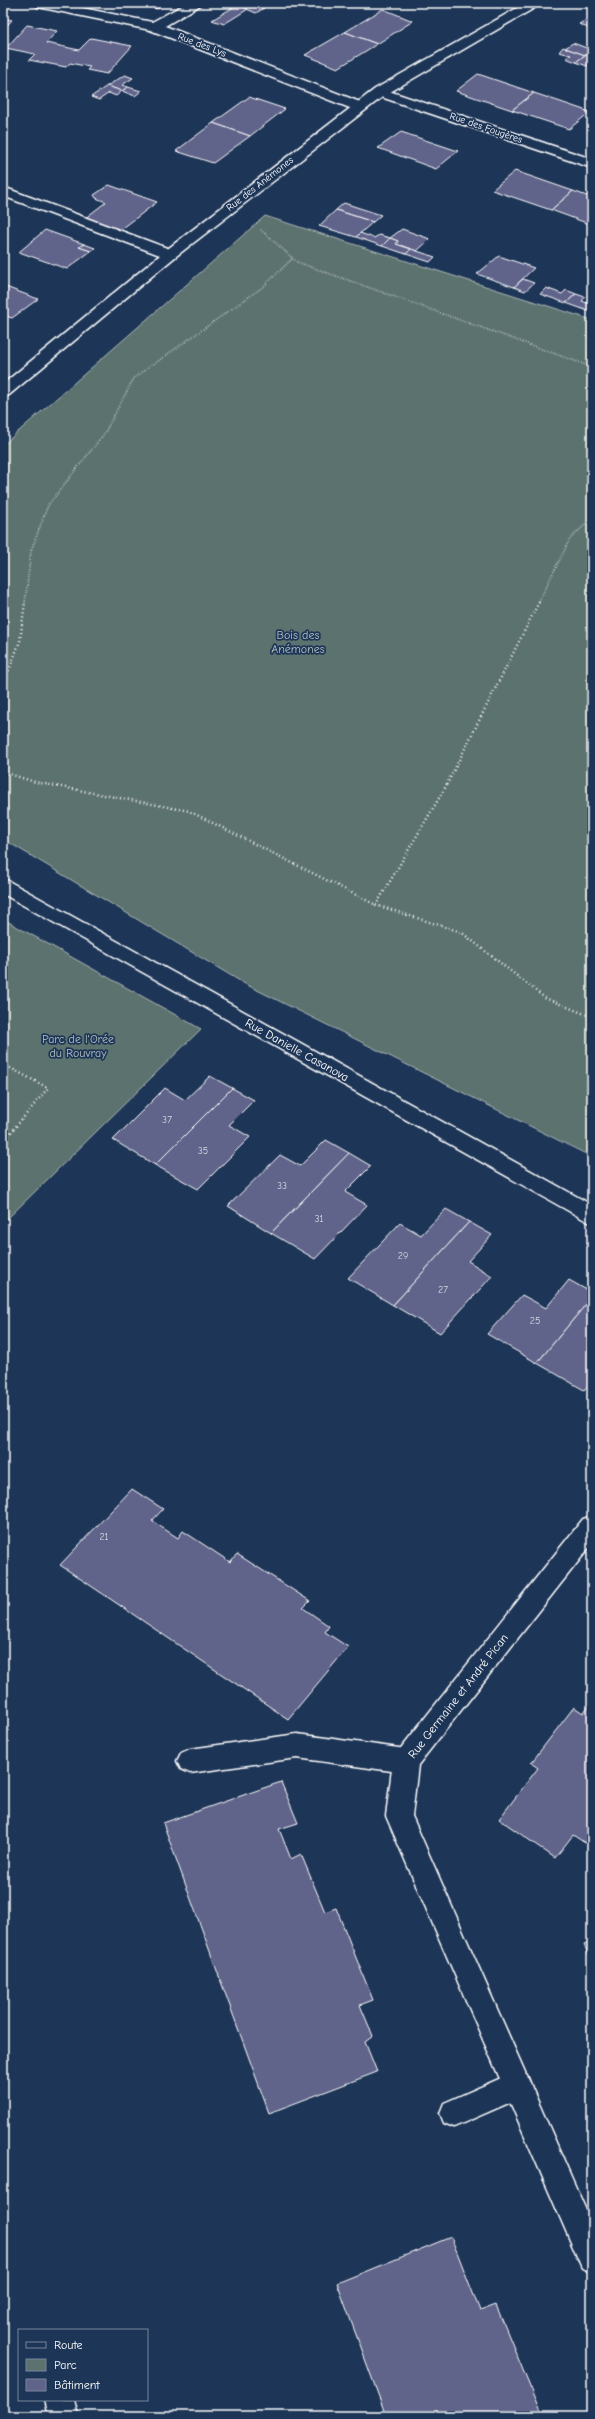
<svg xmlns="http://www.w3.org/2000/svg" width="595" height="2419" font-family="'Comic Neue',sans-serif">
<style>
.green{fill:#5b726e;stroke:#adb8b6}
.building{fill:#60648a;stroke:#fff}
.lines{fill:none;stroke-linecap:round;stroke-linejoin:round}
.lane-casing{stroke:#fff;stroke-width:3}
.street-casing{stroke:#fff;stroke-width:3}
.secondary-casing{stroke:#fff;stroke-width:3}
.path-far1{stroke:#fff;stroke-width:2;stroke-dasharray:0.5 2;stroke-linecap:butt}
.path{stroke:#fff;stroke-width:2.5;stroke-dasharray:1 3;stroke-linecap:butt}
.lane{fill:#1d3557;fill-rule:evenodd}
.street{fill:#1d3557;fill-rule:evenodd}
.secondary{fill:#1d3557;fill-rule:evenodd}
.labels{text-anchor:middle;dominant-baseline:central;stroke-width:3.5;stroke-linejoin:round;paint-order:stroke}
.far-street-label{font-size:10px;fill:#fff;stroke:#1d3557}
.number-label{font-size:10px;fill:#d7d8e2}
.park-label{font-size:12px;fill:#b5c0be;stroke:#1d3557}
.street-label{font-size:12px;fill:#fff;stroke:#1d3557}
</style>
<rect width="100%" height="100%" fill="#1d3557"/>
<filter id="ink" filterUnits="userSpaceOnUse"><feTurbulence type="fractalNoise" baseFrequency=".025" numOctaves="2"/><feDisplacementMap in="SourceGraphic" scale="8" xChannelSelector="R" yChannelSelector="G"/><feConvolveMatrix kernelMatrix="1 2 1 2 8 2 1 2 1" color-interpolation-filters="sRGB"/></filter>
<g filter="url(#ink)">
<g class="green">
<polygon points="265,216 592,320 592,1157 245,984 3,839 3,445"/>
<polygon points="3,919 201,1029 3,1223"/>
</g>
<g class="building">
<polygon points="129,3 164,3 158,9"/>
<polygon points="248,3 252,3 264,8 256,13 242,7"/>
<polygon points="237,5 248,9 224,24 212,20"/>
<polygon points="383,9 413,21 377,44 345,32"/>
<polygon points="592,17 592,30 579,24"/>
<polygon points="3,18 12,20 3,30"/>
<polygon points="27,25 57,31 46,43 79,50 91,38 132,46 107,74 87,70 90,67 70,63 66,67 29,60 35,54 6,48"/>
<polygon points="345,32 377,44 338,68 305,55"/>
<polygon points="573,43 592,50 585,55 565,48"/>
<polygon points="563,47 565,48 585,55 576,62 566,58 571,55 559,52"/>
<polygon points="585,55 592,57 592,63 587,66 576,62"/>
<polygon points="478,74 534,93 512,110 456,91"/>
<polygon points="125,75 133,78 122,85 128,87 122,91 107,86"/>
<polygon points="107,86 122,91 116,96 109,93 99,100 91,97"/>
<polygon points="128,87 141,91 135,96 122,91"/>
<polygon points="534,93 590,112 569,129 512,110"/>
<polygon points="249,97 285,109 250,136 213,123"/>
<polygon points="213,123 250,136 213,163 176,151"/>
<polygon points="401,132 458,151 436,169 378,148"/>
<polygon points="515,171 573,191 551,210 492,190"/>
<polygon points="109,185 157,202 119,231 84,219 106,202 96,198 94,195"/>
<polygon points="573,191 592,198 592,225 551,210"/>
<polygon points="344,203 381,215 373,222 336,210"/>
<polygon points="336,210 373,222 356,237 319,226"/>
<polygon points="402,229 430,239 417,251 396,244 398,241 390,238"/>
<polygon points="45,230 84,244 79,247 91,251 67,269 19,252"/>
<polygon points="360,233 374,238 379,235 390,238 382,246 356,237"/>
<polygon points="390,238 398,241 396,244 411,249 406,254 382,246"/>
<polygon points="84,244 95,248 91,251 79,247"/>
<polygon points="411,249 435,257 430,262 406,254"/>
<polygon points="499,256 534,268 514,287 477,274"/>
<polygon points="523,279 534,283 525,291 514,287"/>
<polygon points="3,286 38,299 12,318 3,315"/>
<polygon points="546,288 562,294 566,290 576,294 566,303 540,294"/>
<polygon points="576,294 585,297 582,301 592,305 591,312 566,303"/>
<polygon points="210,1076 232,1088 155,1165 113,1140 165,1088 185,1100"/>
<polygon points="232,1088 254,1100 229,1125 250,1137 198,1189 155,1165"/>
<polygon points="326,1140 349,1153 271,1233 228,1206 280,1155 300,1166"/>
<polygon points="349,1153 371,1166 345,1192 367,1205 315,1259 271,1233"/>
<polygon points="446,1209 469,1222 393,1305 348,1278 400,1223 421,1235"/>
<polygon points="469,1222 492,1235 468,1261 492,1276 440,1333 393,1305"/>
<polygon points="569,1280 592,1293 592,1297 537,1363 487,1334 522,1295 546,1308"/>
<polygon points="592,1297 592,1381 584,1390 537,1363"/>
<polygon points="132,1489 163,1509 152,1521 178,1538 183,1531 230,1562 237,1554 310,1601 303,1608 329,1626 325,1632 348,1647 288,1719 60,1565"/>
<polygon points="592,1702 592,1834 585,1843 573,1835 555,1858 499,1819 538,1768 531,1763 574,1707 583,1713"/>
<polygon points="281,1782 298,1823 279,1829 291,1859 301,1854 325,1912 336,1908 373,2000 360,2005 373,2036 365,2042 377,2072 269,2113 163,1823"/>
<polygon points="592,1942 592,1962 584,1945"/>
<polygon points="451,2237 480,2311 496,2305 542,2416 386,2416 337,2283"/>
</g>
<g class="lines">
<g class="lane-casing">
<g id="lane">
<polygon points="297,1734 406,1749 415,1753 419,1761 415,1769 406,1773 297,1758 190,1773 181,1769 177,1761 181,1753 190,1749"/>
<polygon points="517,2071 527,2075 531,2085 527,2095 454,2127 444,2123 440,2113 444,2103"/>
</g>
</g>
<g class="street-casing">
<g id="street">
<polygon points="31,3 58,3 152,22 187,3 204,3 165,26 365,104 367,107 360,111 355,110 150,30 38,7"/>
<polygon points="380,88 592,159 592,168 375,95 373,92"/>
<polygon points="3,187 175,251 178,254 175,257 165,257 3,196"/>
<polygon points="592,1516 592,1544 418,1765 412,1816 592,2224 592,2273 582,2268 386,1816 393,1761 397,1753 583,1519"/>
<polygon points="44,2400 74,2400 78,2416 48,2416"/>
</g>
</g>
<g class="secondary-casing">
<g id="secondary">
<polygon points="526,3 543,3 385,95 175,257 9,395 3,397 3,384 165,251 375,89"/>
<polygon points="3,878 592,1205 592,1224 3,894"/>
</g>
</g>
<g class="path-far1">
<polyline points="261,230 297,262 592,367"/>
<polyline points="25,603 31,551 48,505 104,434 134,378 264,286 293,258"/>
<polyline points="538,603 570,539 592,518"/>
</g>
<g class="path">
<polyline points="539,602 445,788 376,905 461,932 545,998 592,1017"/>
<polyline points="3,686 20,641 25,602"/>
<polyline points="3,772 35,782 189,811 376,905"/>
<polyline points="3,1064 48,1088 3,1142"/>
</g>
<use href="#lane" class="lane"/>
<use href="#street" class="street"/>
<use href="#secondary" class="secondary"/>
</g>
</g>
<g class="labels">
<g class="far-street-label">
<text transform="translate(202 45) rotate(21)">Rue des Lys</text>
<text transform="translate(486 128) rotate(19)">Rue des Fougères</text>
<text transform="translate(260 184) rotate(-38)">Rue des Anémones</text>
</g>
<g class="number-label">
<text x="167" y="1120">37</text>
<text x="203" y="1151">35</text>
<text x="282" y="1186">33</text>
<text x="319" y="1219">31</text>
<text x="403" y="1256">29</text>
<text x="443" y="1290">27</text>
<text x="535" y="1321">25</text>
<text x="104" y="1537">21</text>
</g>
<g class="park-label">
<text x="298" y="635">Bois des<tspan x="298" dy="14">Anémones</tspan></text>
<text x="78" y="1039">Parc de l'Orée<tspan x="78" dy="14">du Rouvray</tspan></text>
</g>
<g class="street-label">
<text transform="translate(297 1050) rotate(29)">Rue Danielle Casanova</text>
<text transform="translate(458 1696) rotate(-52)">Rue Germaine et André Pican</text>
</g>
</g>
<rect width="595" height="2419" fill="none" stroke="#1d3557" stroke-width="16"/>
<rect x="8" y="8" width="579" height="2403" fill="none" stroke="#fff" stroke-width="1.5" filter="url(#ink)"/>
<rect x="18" y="2329" width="130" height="72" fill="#1d3557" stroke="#77869a"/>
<rect x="26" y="2342" width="20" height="6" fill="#1d3557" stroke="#77869a"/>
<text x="54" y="2349" font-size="12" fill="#ffffff">Route</text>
<rect x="26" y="2359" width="20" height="12" fill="#5b726e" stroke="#77869a"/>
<text x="54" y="2369" font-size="12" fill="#ffffff">Parc</text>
<rect x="26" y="2379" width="20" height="12" fill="#60648a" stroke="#77869a"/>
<text x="54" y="2389" font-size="12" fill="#ffffff">Bâtiment</text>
</svg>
